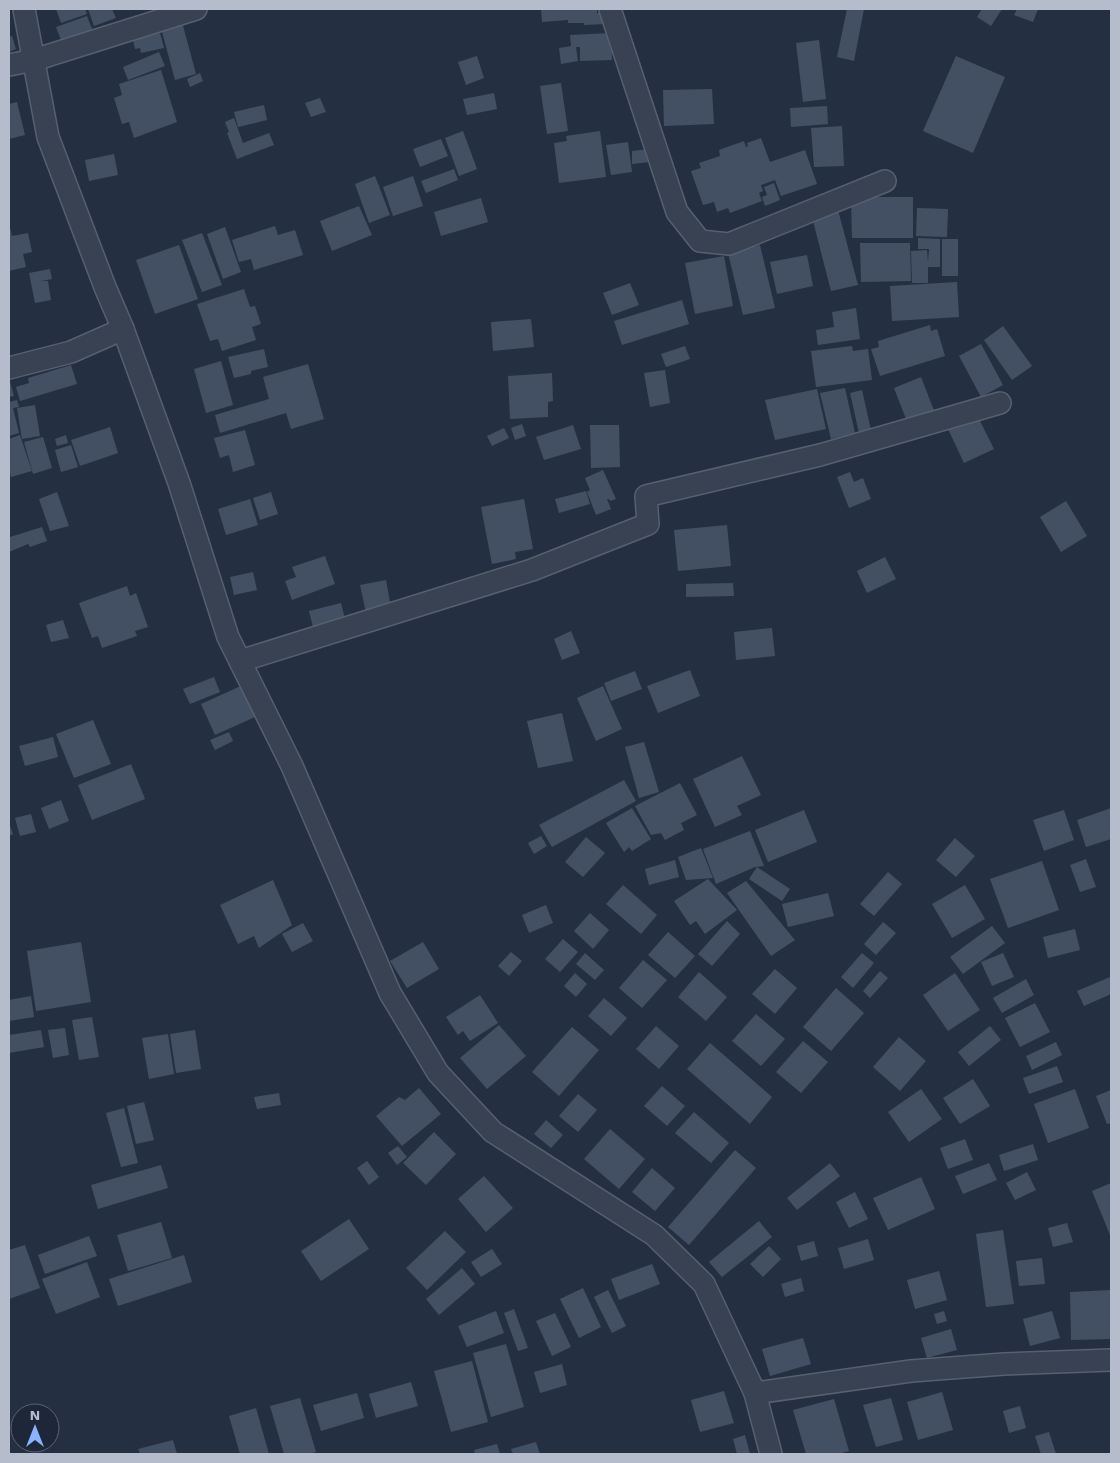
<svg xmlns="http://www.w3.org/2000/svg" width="1120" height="1463" font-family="'Work Sans',sans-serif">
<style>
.building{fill:#435064}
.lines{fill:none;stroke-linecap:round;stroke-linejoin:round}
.minor-casing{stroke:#56606f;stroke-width:24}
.minor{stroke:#384252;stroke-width:21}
</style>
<rect width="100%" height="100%" fill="#243042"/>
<g class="building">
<polygon points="56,9 85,9 87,14 61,23"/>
<polygon points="88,9 112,9 116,18 94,26"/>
<polygon points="541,9 597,9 597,13 606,13 606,24 584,25 584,23 568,23 568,20 542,22"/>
<polygon points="847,9 864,9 854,61 837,57"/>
<polygon points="982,9 1002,9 991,26 977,17"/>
<polygon points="1017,9 1038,9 1033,22 1014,15"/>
<polygon points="87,16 94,34 63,45 56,27"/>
<polygon points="182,22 196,74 175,80 161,28"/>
<polygon points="160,33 164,48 141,53 140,48 135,49 133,39"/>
<polygon points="611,33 612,60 580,61 580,47 576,47 578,61 561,64 559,48 571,46 570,35"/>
<polygon points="12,36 16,49 9,52 9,37"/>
<polygon points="819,40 826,99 803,102 796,43"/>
<polygon points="159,52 165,66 128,80 123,67"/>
<polygon points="477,56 484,78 466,85 458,62"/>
<polygon points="956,56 1005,77 973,153 923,131"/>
<polygon points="161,70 177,122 134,138 129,122 122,124 114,98 122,95 119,84"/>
<polygon points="200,73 203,81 190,87 187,79"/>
<polygon points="561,83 568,131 547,134 540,86"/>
<polygon points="712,89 714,124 664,126 663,90"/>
<polygon points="494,93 497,109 467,115 463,99"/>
<polygon points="320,98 326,112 311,117 305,103"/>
<polygon points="17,102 25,135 9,139 9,104"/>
<polygon points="264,105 267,120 238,127 234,112"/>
<polygon points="827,106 828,124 791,127 790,108"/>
<polygon points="234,118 243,143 269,133 274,145 237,159 227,133 229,132 225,122"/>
<polygon points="842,126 844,166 814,167 811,128"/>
<polygon points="463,131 477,169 459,176 445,138"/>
<polygon points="600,131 606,177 559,183 554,143 567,141 566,136"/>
<polygon points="761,138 770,162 805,150 817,184 781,196 775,180 761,185 763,191 759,193 762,201 730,213 728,208 717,212 714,202 703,205 691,171 701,168 699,163 720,156 719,150 744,141 746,147 748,146 747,143"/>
<polygon points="441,139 448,156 420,167 413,149"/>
<polygon points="628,142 632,172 611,175 606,145"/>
<polygon points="649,149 650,162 632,164 632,151"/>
<polygon points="114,154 118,175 89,181 85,160"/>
<polygon points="454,169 458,180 426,193 421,181"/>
<polygon points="375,176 390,215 369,223 355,184"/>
<polygon points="413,176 423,206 393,216 383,187"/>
<polygon points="774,183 780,200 765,206 762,197 767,195 764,187"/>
<polygon points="851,197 913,197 913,238 852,238"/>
<polygon points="481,198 488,222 441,236 434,212"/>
<polygon points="359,206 372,235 332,251 320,221"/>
<polygon points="917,208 948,209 947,237 916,236"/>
<polygon points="838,210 858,285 831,291 812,217"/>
<polygon points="9,223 12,236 28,233 32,252 23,254 26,267 9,271"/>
<polygon points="275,226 278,235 295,230 303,255 254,270 251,259 239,262 232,240"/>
<polygon points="225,227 241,272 223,279 207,234"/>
<polygon points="202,233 222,285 202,292 182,240"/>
<polygon points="918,238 940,239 940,267 928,267 928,283 912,283 911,251 927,250 928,262 929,249 918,249"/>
<rect x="942" y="239" width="16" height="37"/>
<polygon points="860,243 910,243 911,281 861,282"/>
<polygon points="179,245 198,299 155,314 136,260"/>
<polygon points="760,245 775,308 743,315 728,253"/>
<polygon points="807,255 813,286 777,294 770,262"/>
<polygon points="724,256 733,306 695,314 685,263"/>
<polygon points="50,269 52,279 41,281 48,281 51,300 35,303 29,273"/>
<polygon points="957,282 959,317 892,321 890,286"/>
<polygon points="630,283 639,305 612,315 603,293"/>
<polygon points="244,289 250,307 255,306 261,324 252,327 256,340 222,351 218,339 210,341 197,304"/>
<polygon points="682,300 689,324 622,345 614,321"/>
<polygon points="856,308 860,339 818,345 816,330 834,327 832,312"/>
<polygon points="531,319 534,347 493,351 491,322"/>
<polygon points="930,325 931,331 937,329 945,356 880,376 871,349 879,347 878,341"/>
<polygon points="1003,326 1032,366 1012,380 984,340"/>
<polygon points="981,344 1003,385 981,397 959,356"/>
<polygon points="685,346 690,359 666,367 661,354"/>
<polygon points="852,346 853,351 868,349 872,380 816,387 811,351"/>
<polygon points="264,349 268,367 251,371 251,374 234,378 228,357"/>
<polygon points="221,361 233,405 206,413 194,369"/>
<polygon points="308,364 324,419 291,429 286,413 220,433 215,415 269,399 263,377"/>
<polygon points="71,365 77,384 20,401 16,387 29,383 28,378"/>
<polygon points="665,370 670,403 650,407 644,373"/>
<polygon points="552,373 553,401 548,402 548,417 510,419 508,376"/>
<polygon points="921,377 935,413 908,424 894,388"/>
<polygon points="9,378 14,396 9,397"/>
<polygon points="845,388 855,433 831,439 820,393"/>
<polygon points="817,389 826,429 775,440 765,400"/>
<polygon points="862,390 871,430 859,433 850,393"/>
<polygon points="17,400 19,407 13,408 19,433 9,436 9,402"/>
<polygon points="35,405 40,436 22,439 17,408"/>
<polygon points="977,415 994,449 964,463 948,429"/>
<polygon points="522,424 526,436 515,440 511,428"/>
<polygon points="573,425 581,449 544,460 536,437"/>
<polygon points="590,425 619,425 620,467 591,468"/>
<polygon points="110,427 118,453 80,466 71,440"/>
<polygon points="504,428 509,438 492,446 487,436"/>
<polygon points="245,430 255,465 233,472 229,455 220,458 214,438"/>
<polygon points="20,435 32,471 11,477 9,469 9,439"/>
<polygon points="66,435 68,443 57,446 55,439"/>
<polygon points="43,437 52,468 33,474 24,442"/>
<polygon points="71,445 78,467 61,472 55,450"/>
<polygon points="603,470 616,499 610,501 609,499 607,499 611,509 596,515 587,492 590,490 585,478"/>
<polygon points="850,472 854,482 863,478 871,499 849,508 837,477"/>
<polygon points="586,491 590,504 559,513 555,499"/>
<polygon points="57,492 69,526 50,531 39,499"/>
<polygon points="271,492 278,514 260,520 253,498"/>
<polygon points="250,499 258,525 226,535 218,509"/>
<polygon points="524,499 533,549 515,552 516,559 492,564 481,507"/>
<polygon points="1066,501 1087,536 1061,552 1040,517"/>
<polygon points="727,525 731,566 678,571 674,530"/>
<polygon points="42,527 47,541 30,547 28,544 9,552 9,533 10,537"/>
<polygon points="325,556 335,584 292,600 285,581 296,577 292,567"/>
<polygon points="885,557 896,579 867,593 857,571"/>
<polygon points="253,572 257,590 234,595 230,577"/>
<polygon points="386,580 391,608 366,613 360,585"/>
<polygon points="733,583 734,596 686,597 686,584"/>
<polygon points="127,586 130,596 136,593 148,627 135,631 137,636 102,648 98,636 92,638 79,603"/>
<polygon points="341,603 346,623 314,631 309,611"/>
<polygon points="63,620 69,638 51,642 46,625"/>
<polygon points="772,628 775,656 736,660 734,632"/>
<polygon points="571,631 580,653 562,660 554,639"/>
<polygon points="690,670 700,696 658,713 647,686"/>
<polygon points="635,671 642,689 611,701 604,683"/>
<polygon points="214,677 220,692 190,704 183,689"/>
<polygon points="241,686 255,717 215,735 201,704"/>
<polygon points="603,686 622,729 596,741 577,698"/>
<polygon points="562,713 573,761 538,768 527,721"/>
<polygon points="93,720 111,764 74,778 56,734"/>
<polygon points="229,732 233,741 215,750 210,740"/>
<polygon points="53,737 58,757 25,766 19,746"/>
<polygon points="644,742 659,792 639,798 625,747"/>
<polygon points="742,756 761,795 737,806 742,815 715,827 693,779"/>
<polygon points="131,764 145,799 92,820 78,785"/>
<polygon points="624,780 636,801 552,847 539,825"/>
<polygon points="680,783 697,815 681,823 684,830 665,840 661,833 651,835 635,806"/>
<polygon points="61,800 69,821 49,829 41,808"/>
<polygon points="632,808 651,839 632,851 629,847 624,852 606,823"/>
<polygon points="1111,808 1111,839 1086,847 1077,820"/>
<polygon points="804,810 817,842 768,862 755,830"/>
<polygon points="1064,810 1074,840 1044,851 1033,820"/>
<polygon points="31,814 36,832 20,836 15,818"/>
<polygon points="9,823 13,834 9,836"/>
<polygon points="750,831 764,866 755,867 716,884 703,849"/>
<polygon points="541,836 547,846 534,854 528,843"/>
<polygon points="586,837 605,853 583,877 565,862"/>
<polygon points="955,838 975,856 956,877 936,860"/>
<polygon points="701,848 713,878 686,880 678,857"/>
<polygon points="1086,859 1096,887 1080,892 1070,865"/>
<polygon points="675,860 679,877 649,885 645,869"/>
<polygon points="1042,861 1059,910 1008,928 990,879"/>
<polygon points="757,867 790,889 782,901 749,879"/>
<polygon points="888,872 902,884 874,916 860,904"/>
<polygon points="708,879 737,910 705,934 696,921 690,925 674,901"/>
<polygon points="273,880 292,925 259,948 254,936 238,944 220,905"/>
<polygon points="746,881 795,940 771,956 727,893"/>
<polygon points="623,885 657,915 641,934 606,904"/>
<polygon points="965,885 985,919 952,938 932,904"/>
<polygon points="828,893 834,916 788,927 782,904"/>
<polygon points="546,905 553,923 529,933 522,915"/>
<polygon points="590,913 609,930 593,949 574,931"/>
<polygon points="727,921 740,934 712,966 698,954"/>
<polygon points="883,922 896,933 876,955 864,944"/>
<polygon points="303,923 313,941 292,952 282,934"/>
<polygon points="992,926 1005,943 963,974 950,957"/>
<polygon points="1075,929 1080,950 1048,958 1043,937"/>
<polygon points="668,932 695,956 675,978 648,955"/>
<polygon points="563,939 578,952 560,972 545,959"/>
<polygon points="81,942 91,1002 36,1011 27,951"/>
<polygon points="423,942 439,969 407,988 390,961"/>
<polygon points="511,952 522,961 509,976 498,966"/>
<polygon points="585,953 604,970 595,980 576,964"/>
<polygon points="862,953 874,963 853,988 841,977"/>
<polygon points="1003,953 1014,977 992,986 981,962"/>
<polygon points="643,960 667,980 642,1008 619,988"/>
<polygon points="775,969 797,988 775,1014 752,994"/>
<polygon points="880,971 888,978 870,998 863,991"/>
<polygon points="699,972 727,997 706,1021 678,997"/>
<polygon points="575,973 587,984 576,997 564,986"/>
<polygon points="955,973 980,1010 948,1031 923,995"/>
<polygon points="1110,977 1111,994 1084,1006 1077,991"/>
<polygon points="1026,979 1034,995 1002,1013 993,998"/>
<polygon points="836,988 864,1013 831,1051 803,1027"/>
<polygon points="480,995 498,1023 470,1041 463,1031 458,1035 446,1017"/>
<polygon points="31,996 34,1017 9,1021 9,1000"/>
<polygon points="604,998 627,1018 611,1036 588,1016"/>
<polygon points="1035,1003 1050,1032 1020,1047 1005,1018"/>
<polygon points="756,1014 785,1039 761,1066 732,1041"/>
<polygon points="92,1017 99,1057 79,1060 72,1020"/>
<polygon points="499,1025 526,1056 487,1089 460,1058"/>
<polygon points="656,1026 679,1046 659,1069 636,1049"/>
<polygon points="990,1026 1001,1040 969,1066 958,1052"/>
<polygon points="572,1027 599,1050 559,1096 532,1072"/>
<polygon points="65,1028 69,1055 53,1058 48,1030"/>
<polygon points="41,1030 44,1047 9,1053 9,1035"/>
<polygon points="195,1030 201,1069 176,1073 170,1034"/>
<polygon points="168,1034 174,1074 149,1079 142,1038"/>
<polygon points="899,1037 926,1061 900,1091 873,1067"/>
<polygon points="803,1041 828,1062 801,1093 776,1072"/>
<polygon points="1056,1042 1062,1055 1032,1070 1026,1056"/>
<polygon points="710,1043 772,1097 750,1124 687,1069"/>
<polygon points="1057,1066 1063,1082 1029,1094 1023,1078"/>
<polygon points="973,1079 990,1106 960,1124 943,1098"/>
<polygon points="662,1086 685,1106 667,1126 644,1106"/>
<polygon points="419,1088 441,1114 402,1146 376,1116 399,1097 405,1100"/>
<polygon points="921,1089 942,1119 909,1142 888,1112"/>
<polygon points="1075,1089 1089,1128 1048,1143 1034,1104"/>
<polygon points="1111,1090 1111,1123 1107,1124 1096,1096"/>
<polygon points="279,1093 281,1105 257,1109 254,1097"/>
<polygon points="578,1094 597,1110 578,1132 559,1116"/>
<polygon points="144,1102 154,1140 136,1144 127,1106"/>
<polygon points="124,1108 138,1163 121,1167 106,1113"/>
<polygon points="694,1112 729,1143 711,1163 675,1133"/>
<polygon points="546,1120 563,1135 551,1148 534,1134"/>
<polygon points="610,1129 645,1159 619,1189 584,1159"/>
<polygon points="434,1132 456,1154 426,1185 403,1163"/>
<polygon points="965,1139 973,1160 948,1169 940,1148"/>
<polygon points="1033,1144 1038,1160 1004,1171 999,1155"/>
<polygon points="398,1146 407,1157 397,1165 388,1153"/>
<polygon points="735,1150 756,1168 689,1245 668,1227"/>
<polygon points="367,1161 379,1177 369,1185 357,1168"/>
<polygon points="830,1163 840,1176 797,1210 787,1198"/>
<polygon points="989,1163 997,1180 963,1194 955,1176"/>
<polygon points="161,1165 168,1188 98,1209 91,1185"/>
<polygon points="652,1168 675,1188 655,1211 632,1192"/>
<polygon points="1027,1172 1036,1190 1015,1200 1006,1183"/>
<polygon points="484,1176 513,1208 486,1232 458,1199"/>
<polygon points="921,1177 935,1209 888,1230 873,1198"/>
<polygon points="1111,1183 1111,1234 1110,1235 1092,1191"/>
<polygon points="855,1192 868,1219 849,1228 836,1202"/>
<polygon points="349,1219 369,1249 321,1281 301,1251"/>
<polygon points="759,1221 772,1237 722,1277 709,1262"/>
<polygon points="161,1222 172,1258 128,1271 117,1235"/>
<polygon points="1067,1223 1073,1242 1053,1247 1048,1228"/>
<polygon points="1003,1230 1014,1304 986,1307 976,1234"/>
<polygon points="445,1231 466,1252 427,1290 406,1268"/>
<polygon points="89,1236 97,1256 45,1274 38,1255"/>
<polygon points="868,1239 874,1260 844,1269 838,1248"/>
<polygon points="814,1241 818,1256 801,1261 797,1246"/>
<polygon points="25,1245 40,1288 9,1299 9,1250"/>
<polygon points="769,1246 781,1259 763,1277 750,1264"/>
<polygon points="492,1249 502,1264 481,1277 471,1262"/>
<polygon points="184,1255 192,1282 118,1306 109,1279"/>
<polygon points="1042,1258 1045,1284 1019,1286 1016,1261"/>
<polygon points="87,1262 100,1297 56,1314 42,1279"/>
<polygon points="652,1264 660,1284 619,1300 611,1279"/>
<polygon points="462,1268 475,1284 439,1315 426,1299"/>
<polygon points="939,1271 947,1300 915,1309 907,1280"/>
<polygon points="801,1278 804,1291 785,1297 781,1284"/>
<polygon points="583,1288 601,1327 579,1338 560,1299"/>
<polygon points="608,1290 626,1326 612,1333 594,1297"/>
<polygon points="1111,1290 1111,1339 1071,1340 1070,1292"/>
<polygon points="514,1309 528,1348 518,1351 504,1313"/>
<polygon points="496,1311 504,1333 467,1347 458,1326"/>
<polygon points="944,1311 947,1321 937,1324 934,1314"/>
<polygon points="1052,1311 1060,1338 1030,1346 1023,1319"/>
<polygon points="555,1313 571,1347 552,1356 536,1321"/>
<polygon points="951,1329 957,1350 927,1358 921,1338"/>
<polygon points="803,1338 811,1364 770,1376 762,1349"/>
<polygon points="506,1344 524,1407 491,1417 473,1353"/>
<polygon points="472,1361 488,1422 451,1432 434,1371"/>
<polygon points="562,1364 567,1385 540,1393 534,1372"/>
<polygon points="411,1382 418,1406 376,1418 369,1394"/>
<polygon points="724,1391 734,1423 700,1432 691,1400"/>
<polygon points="942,1392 953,1430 918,1440 907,1402"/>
<polygon points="357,1393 364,1418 321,1431 313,1405"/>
<polygon points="300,1398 316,1452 308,1454 284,1454 270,1406"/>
<polygon points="891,1398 903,1440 876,1447 863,1405"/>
<polygon points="834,1399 849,1451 838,1454 806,1454 793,1410"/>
<polygon points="1020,1406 1026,1428 1009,1433 1003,1411"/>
<polygon points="256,1408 269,1454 240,1454 229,1416"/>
<polygon points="1049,1432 1056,1454 1041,1454 1035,1436"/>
<polygon points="745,1435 750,1454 737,1454 733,1439"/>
<polygon points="173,1440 177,1454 140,1454 138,1449"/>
<polygon points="536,1442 540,1454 513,1454 511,1449"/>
<polygon points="497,1444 500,1454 475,1454 474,1450"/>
</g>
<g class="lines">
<g class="minor-casing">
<g id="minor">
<polyline points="24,9 48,137 105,287 123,329 179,483 228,637 292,766 390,993 438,1073 493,1132 654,1235 704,1284 755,1393 771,1454"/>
<polyline points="610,9 677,212 700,241 729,244 885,181"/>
<polyline points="9,65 34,60 196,9"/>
<polyline points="9,368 71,352 123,329"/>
<polyline points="240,661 532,570 648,524 646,496 820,455 1000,403"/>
<polyline points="755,1393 911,1371 1004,1364 1111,1360"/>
</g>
</g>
<use href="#minor" class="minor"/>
</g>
<rect width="1120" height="1463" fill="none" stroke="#b5bdcc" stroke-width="20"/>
<g transform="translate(35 1428)"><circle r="24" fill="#1d2737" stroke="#5a6373"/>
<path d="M0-4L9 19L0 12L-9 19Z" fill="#88b3fe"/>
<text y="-8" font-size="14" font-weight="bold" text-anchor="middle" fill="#b5bdcc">N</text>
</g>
</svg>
